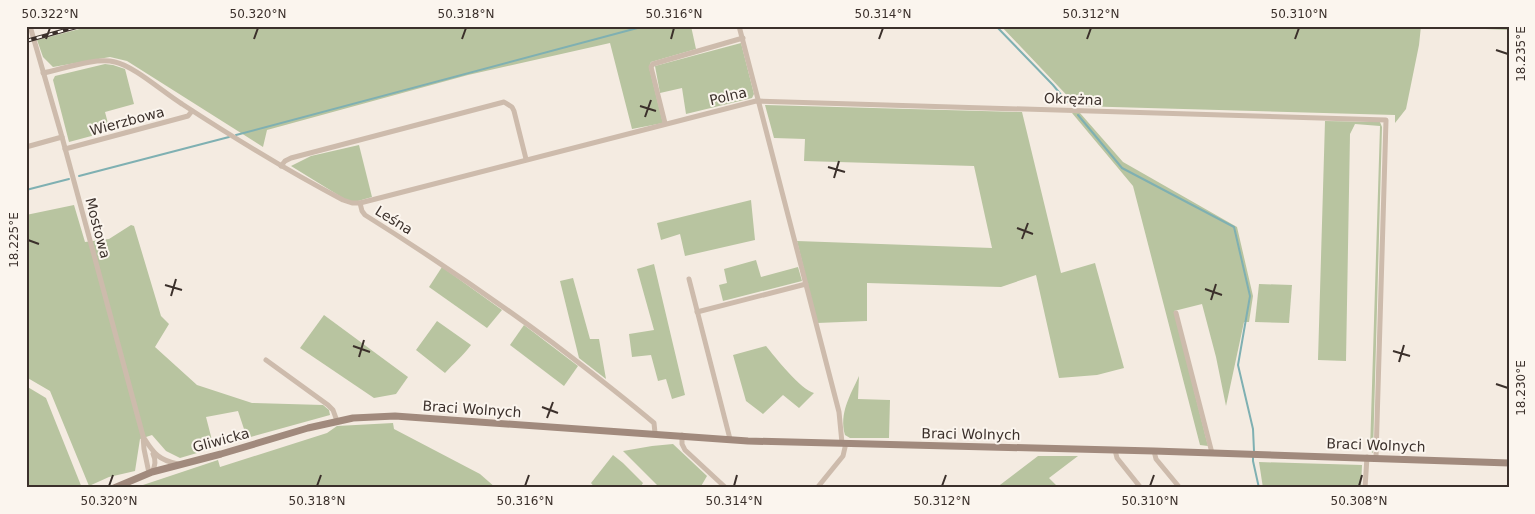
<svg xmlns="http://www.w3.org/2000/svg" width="1535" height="514" font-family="'DejaVu Sans',sans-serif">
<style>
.green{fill:#b8c4a0}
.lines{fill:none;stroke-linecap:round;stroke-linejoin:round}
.stream{stroke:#7fb0b2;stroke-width:2}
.street{stroke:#cdbbac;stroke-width:5}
.secondary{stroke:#a18a7d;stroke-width:7}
.rail-casing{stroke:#3b302b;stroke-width:4}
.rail{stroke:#fbf5ee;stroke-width:2;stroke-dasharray:5.5;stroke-linecap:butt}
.ticks{fill:none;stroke:#3b302b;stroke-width:2}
.labels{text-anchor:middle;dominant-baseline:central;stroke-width:4;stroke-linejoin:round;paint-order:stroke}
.street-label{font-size:14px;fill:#3b302b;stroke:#fbf5ee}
.neatline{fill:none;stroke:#3b302b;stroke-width:2}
.ticks-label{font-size:12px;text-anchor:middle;fill:#3b302b}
</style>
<rect width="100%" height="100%" fill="#f4ebe1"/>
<g class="green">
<polygon points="91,26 691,26 696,49 651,62 649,67 663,123 632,129 610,43 468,75 267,130 263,147 127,61 110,57 53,67 43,57 37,40"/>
<polygon points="1001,26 1421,26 1419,45 1406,109 1395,123 1395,115 1077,106"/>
<polygon points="1434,26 1509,26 1509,30 1438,27"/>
<polygon points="741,43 754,94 752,98 686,114 682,88 660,93 655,66"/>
<polygon points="105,64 113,65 125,69 134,104 105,112 110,131 69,142 53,80 55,76"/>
<polygon points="765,105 1022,112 1061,273 1095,263 1124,368 1097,375 1059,378 1036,275 1001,287 867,283 867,321 817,323 797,241 992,248 974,166 804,161 805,139 774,138"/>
<polygon points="1072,113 1080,113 1123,162 1237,227 1253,296 1249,322 1244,322 1226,406 1216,357 1202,304 1174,311 1208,446 1200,445 1133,186"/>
<polygon points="1325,121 1380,122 1382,127 1373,453 1370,451 1380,126 1355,124 1350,134 1346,361 1318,360"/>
<polygon points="359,145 372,197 351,203 291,166 311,156"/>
<polygon points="751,200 755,240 685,256 680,234 661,240 657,223"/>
<polygon points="74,205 85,242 109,239 131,225 134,226 161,316 169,324 155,347 197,385 252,403 323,405 329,410 330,415 247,438 238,411 206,417 214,448 180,458 166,451 152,435 140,439 135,471 109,477 89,486 50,391 26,377 26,215"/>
<polygon points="756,260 761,277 798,267 802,281 723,301 719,285 727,283 724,269"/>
<polygon points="654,264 685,395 672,399 666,379 658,381 651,355 632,357 629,334 654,330 637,269"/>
<polygon points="442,267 502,310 487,328 429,287"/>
<polygon points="573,278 590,339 599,339 606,379 579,358 560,281"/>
<polygon points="1259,284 1292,285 1289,323 1255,322"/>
<polygon points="324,315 408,377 396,394 374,398 300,348"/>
<path d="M437,321L471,345C462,357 454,363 445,373L416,350Z"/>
<polygon points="524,325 578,366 564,386 510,345"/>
<path d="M766,346C775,357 801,390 814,393L799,408L783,395L763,414L746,401L733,355Z"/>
<path d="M859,376L858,399L890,400L889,438H850L845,435C839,413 850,396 859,376Z"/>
<polygon points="26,386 46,398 82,488 26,488"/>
<polygon points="393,423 394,429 480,474 496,488 134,488 218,460 220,467 327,433 337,426"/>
<polygon points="673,444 707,476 700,488 660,488 623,451 652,446"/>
<polygon points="613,455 623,463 643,483 640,488 595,488 591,483"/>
<polygon points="1038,456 1078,456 1049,478 1059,488 996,488"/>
<polygon points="1259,462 1362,465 1361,488 1263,488"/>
</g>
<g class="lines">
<g class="stream">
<polyline points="996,26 1053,85 1067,102"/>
<polyline points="1078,115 1122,168 1234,227 1250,296 1238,365 1253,429 1254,451"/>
<polyline points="236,135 645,26"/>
<polyline points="79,176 229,137"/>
<polyline points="26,190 69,179"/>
<polyline points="1253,456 1253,461 1259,488"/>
</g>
<g class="street">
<polyline points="30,26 62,137 143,436 144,449 149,473"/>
<polyline points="739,26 839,412 842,443"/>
<path d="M43,73C63,69 95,57 115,62C134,66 164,93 182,104C234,138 288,171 343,200L352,203H360L362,211L365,215C429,255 492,298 553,343C587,369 621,395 654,423L655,433"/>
<polyline points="665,123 651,67 653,64 743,38"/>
<polyline points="26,147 62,137"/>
<polyline points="65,149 188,116 192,111"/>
<polyline points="281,166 285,161 291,158 504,102 512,107 514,111 526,159"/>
<polyline points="360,203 756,101 1386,120 1376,457"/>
<polyline points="689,279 730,439"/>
<polyline points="697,312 806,284"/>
<polyline points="1176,313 1212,453"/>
<polyline points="266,360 328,405 333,410 337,421"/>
<polyline points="682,435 682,444 685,450 726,488"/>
<path d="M144,438C154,454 159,460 178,464"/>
<polyline points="1115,450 1117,458 1141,488"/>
<polyline points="1154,451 1156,459 1180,488"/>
<path d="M152,472C156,465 156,460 153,454"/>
<polyline points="817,488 843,456 846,443"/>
<polyline points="1365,488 1367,457"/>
</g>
<polyline class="secondary" points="114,488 152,472 221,454 308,428 353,418 395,416 748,441 1154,451 1509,463"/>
<g class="rail-casing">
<polyline id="rail" points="26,41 80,26"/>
</g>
<use href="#rail" class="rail"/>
</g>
<path class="ticks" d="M46,39L50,28M254,39L258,28M462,39L466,28M671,39L674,28M879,39L883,28M1087,39L1091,28M1295,39L1299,28M1496,50L1508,54M640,106L656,111M645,117L651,100M828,167L845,172M834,178L839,161M1017,228L1033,234M1022,239L1028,223M28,240L39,244M165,285L182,290M1205,289L1222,295M171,296L176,279M1211,300L1216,284M353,346L370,352M1393,351L1410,356M359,357L364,340M1399,362L1404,345M1496,384L1508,388M542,407L558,413M547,418L553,402M109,486L113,475M317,486L321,475M525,486L529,475M734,486L737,475M942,486L946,475M1150,486L1154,475M1359,486L1362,475"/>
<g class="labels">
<g class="street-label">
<text transform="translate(728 96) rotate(-13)">Polna</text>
<text transform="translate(1073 99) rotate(2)">Okrężna</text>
<text transform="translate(127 121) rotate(-15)">Wierzbowa</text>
<text transform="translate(394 220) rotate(32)">Leśna</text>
<text transform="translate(98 228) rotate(75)">Mostowa</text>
<text transform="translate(472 409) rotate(4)">Braci Wolnych</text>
<text transform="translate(971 434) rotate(1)">Braci Wolnych</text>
<text transform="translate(221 440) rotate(-15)">Gliwicka</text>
<text transform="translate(1376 445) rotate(2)">Braci Wolnych</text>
</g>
</g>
<rect width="1535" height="514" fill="none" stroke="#fbf5ee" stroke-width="55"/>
<rect x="28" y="28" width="1480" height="458" class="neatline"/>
<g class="ticks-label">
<text x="50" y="18">50.322°N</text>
<text x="258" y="18">50.320°N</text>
<text x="466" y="18">50.318°N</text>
<text x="674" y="18">50.316°N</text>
<text x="883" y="18">50.314°N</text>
<text x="1091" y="18">50.312°N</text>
<text x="1299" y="18">50.310°N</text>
<text transform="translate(1521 54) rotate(-90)" y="4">18.235°E</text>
<text transform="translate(14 240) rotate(-90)" y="4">18.225°E</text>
<text transform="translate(1521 388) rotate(-90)" y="4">18.230°E</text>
<text x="109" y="505">50.320°N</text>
<text x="317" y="505">50.318°N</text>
<text x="525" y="505">50.316°N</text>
<text x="734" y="505">50.314°N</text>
<text x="942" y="505">50.312°N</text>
<text x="1150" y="505">50.310°N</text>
<text x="1359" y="505">50.308°N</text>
</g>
</svg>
